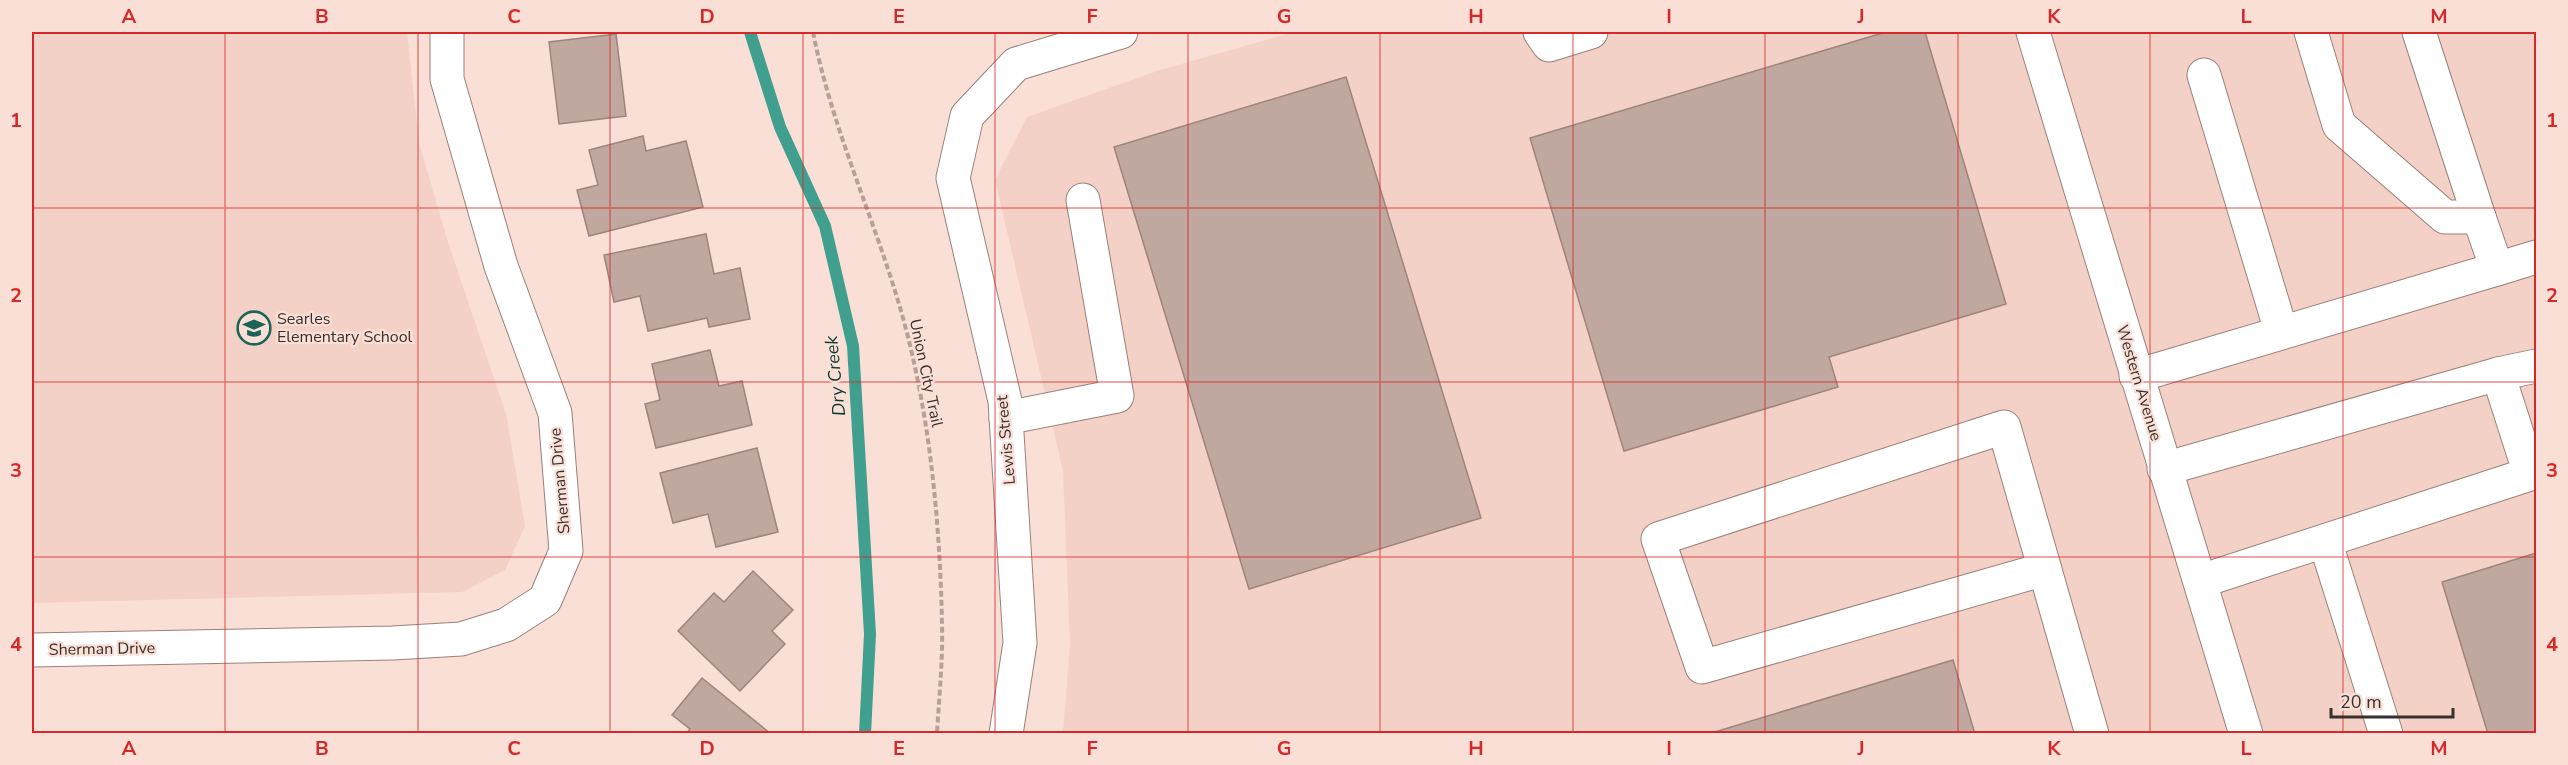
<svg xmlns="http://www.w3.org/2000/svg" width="2568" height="765" font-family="'Nunito Sans',sans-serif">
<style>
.built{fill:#f4d1c6}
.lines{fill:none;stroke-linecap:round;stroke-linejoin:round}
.stream{stroke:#409f8e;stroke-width:12}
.building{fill:#c0a79f;stroke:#9d857d;stroke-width:1.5}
.minor-casing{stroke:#998179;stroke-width:35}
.path{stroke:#b5a09a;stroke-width:4;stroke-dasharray:6 3;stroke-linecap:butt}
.minor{stroke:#fff;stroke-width:33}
.grid{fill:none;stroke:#d62828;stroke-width:1.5;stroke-opacity:0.55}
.labels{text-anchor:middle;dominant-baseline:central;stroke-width:4.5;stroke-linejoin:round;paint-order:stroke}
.poi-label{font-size:16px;fill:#392f2c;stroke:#fadfd6;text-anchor:start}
.street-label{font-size:16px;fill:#392f2c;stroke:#fadfd6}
.water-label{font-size:18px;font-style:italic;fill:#0c3931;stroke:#fadfd6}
.neatline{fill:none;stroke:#d62828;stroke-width:2}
.grid-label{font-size:20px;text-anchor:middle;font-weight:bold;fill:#d62828}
</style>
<rect width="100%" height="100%" fill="#fadfd6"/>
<g class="built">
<polygon points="32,32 407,32 419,143 448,242 506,414 525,526 505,570 462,592 32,603"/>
<polygon points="1294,32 2536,32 2536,733 1063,733 1070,645 1063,471 995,180 1027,117 1160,70"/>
</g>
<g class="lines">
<polyline class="stream" points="750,32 780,127 825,226 853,346 870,634 865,734"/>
</g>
<g class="building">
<polygon points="1886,32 1925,32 2006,304 1829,357 1838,387 1624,451 1530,138"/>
<polygon points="616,34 626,116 559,124 549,42"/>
<polygon points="1346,77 1481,518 1249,589 1114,147"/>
<polygon points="643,136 646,151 686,141 703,207 589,236 577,190 598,185 589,150"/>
<polygon points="706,234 714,274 740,268 750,319 709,327 707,318 648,331 640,296 614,302 604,255"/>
<polygon points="710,350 719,386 742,381 752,425 656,448 645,404 660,400 652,364"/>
<polygon points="757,448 778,532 716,547 708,514 673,523 660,473"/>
<polygon points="2536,553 2536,734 2488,734 2442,582"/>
<polygon points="753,571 793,610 772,631 785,644 740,691 678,631 714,593 724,602"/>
<polygon points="1953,660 1975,734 1708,734"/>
<polygon points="702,678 771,734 686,734 690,729 672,715"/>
</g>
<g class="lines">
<g class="minor-casing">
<g id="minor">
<polyline points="1540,32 1549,45 1591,32"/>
<polyline points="2033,32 2246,734"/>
<polyline points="2419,32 2479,217"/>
<polyline points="2204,75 2281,331"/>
<polyline points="2497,269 2536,257"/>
<polyline points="2136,376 2497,269 2479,217 2445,217 2339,125 2311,32"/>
<polyline points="1006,418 1117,396 1083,200"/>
<polyline points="2164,469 2498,374 2536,366"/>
<polyline points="2325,541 2386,734"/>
<polyline points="2045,569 1702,667 1658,539 2004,427 2092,734"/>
<polyline points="2201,581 2530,474 2498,374"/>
<polyline points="32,650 393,643 461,639 506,625 545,600 566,551 555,413 501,266 447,79 447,32"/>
<polyline points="1006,734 1020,643 1005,401 953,178 967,116 1016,64 1121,32"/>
</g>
</g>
<path class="path" d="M813,32C832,130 876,221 903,318C930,416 940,523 942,624C943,661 939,697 937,734"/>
<use href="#minor" class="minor"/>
</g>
<path class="grid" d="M225,32V734M418,32V734M610,32V734M803,32V734M995,32V734M1188,32V734M1380,32V734M1573,32V734M1765,32V734M1958,32V734M2150,32V734M2343,32V734M32,208H2536M32,382H2536M32,557H2536"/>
<defs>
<g id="school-ring" transform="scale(1.725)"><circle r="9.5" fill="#fadfd6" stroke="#1b6357" stroke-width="1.5"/><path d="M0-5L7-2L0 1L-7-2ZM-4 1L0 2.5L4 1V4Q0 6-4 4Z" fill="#1b6357"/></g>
</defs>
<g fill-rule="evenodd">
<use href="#school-ring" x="254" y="328"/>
</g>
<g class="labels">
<g class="poi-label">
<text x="277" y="319">Searles<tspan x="277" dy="18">Elementary School</tspan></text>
</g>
<g class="street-label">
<text transform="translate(926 373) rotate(78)">Union City Trail</text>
<text transform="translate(2139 383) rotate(73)">Western Avenue</text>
<text transform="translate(1006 440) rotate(-95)">Lewis Street</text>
<text transform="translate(560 481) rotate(-95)">Sherman Drive</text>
<text transform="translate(102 649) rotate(-1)">Sherman Drive</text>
</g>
<g class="water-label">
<text transform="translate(835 376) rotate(-96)">Dry Creek</text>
</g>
</g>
<rect width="2568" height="765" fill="none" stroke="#fadfd6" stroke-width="66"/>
<path d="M2331 708v9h122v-9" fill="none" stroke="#392f2c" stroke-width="3"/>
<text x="2340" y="708" font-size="18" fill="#392f2c" stroke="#fadfd6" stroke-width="4.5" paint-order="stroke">20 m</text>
<rect x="33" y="33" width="2502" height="699" class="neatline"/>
<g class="grid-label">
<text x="129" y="23">A</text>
<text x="322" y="23">B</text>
<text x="514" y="23">C</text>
<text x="707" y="23">D</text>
<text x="899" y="23">E</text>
<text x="1092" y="23">F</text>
<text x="1284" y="23">G</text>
<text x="1476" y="23">H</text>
<text x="1669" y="23">I</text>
<text x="1861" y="23">J</text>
<text x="2054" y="23">K</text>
<text x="2246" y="23">L</text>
<text x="2439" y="23">M</text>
<text x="16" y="127">1</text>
<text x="2552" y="127">1</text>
<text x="16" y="302">2</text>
<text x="2552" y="302">2</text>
<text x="16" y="477">3</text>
<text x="2552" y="477">3</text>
<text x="16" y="651">4</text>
<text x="2552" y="651">4</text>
<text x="129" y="755">A</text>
<text x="322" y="755">B</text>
<text x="514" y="755">C</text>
<text x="707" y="755">D</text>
<text x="899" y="755">E</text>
<text x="1092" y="755">F</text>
<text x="1284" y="755">G</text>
<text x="1476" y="755">H</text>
<text x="1669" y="755">I</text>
<text x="1861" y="755">J</text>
<text x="2054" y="755">K</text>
<text x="2246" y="755">L</text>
<text x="2439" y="755">M</text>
</g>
</svg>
